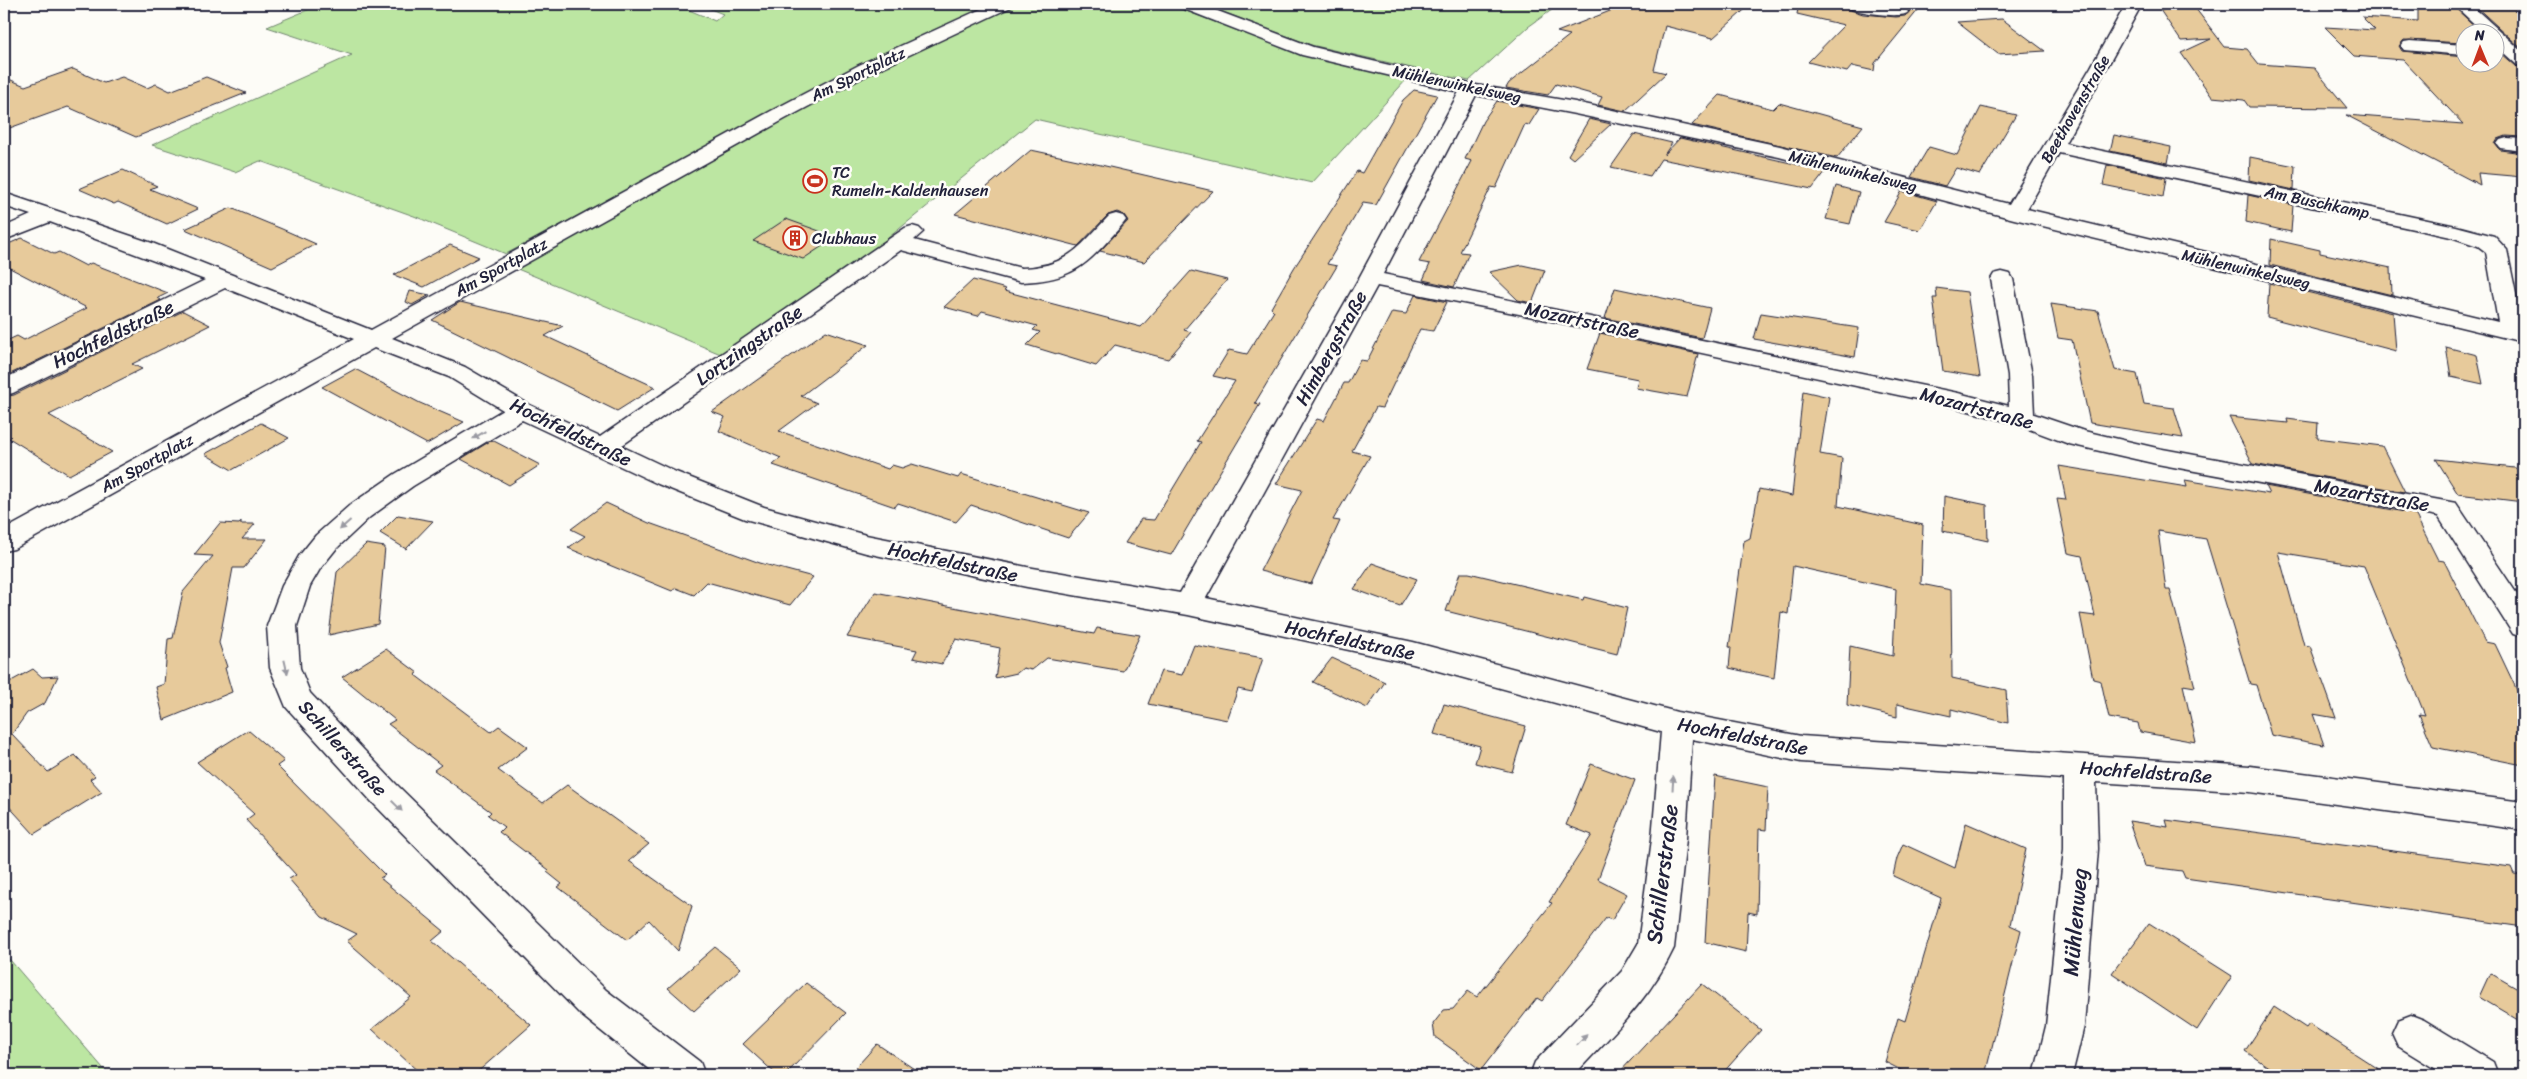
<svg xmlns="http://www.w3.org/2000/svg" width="2527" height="1079" font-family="Sriracha,sans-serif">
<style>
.green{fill:#bce6a2;stroke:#6f846e}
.building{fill:#e7ca9b;stroke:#22223b}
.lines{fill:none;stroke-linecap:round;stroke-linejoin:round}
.street-casing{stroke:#22223b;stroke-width:3}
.street{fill:#fdfcf7;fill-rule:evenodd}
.oneway{fill:#9a9aa2}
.labels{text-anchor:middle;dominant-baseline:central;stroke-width:5;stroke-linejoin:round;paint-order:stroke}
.far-street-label{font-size:16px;fill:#22223b;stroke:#fdfcf7}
.far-poi-label{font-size:16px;fill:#22223b;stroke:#fdfcf7;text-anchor:start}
.street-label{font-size:19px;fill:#22223b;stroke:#fdfcf7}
.near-street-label{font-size:22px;fill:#22223b;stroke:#fdfcf7}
</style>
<rect width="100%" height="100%" fill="#fdfcf7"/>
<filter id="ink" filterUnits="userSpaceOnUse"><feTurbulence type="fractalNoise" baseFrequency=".02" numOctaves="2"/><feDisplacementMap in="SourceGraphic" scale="10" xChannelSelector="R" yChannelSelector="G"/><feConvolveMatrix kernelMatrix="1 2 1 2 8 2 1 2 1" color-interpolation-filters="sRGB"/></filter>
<g filter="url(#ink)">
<g class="green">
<polygon points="311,4 675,4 715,21 723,14 698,4 1168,4 1302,55 1407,79 1312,183 1035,119 883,242 723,355 515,268 890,60 874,57 506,254 414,216 260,161 235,172 152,145 352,55 267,27 317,6"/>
<polygon points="1202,4 1560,4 1528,27 1469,81 1311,45"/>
<polygon points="4,953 109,1075 4,1075"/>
</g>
<g class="building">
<polygon points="1615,4 1751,4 1713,38 1665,26 1654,70 1666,73 1625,111 1598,105 1602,97 1556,84 1548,95 1506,88 1509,83 1570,35 1557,32 1615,9"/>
<polygon points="1799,4 1839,4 1844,8 1863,14 1896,17 1905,16 1910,11 1906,7 1888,4 1923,4 1875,63 1874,71 1852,66 1847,72 1808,62 1844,25 1797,14"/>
<polygon points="2160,4 2192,4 2225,47 2247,49 2259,64 2314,68 2347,108 2249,107 2244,100 2212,97 2181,53 2211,39 2181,41 2160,10 2164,10"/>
<polygon points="2418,4 2451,4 2481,32 2464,32 2464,43 2404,40 2399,46 2402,51 2464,57 2464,62 2494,62 2494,47 2516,66 2523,68 2523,137 2506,136 2498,139 2495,144 2500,150 2523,153 2523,177 2478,173 2480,185 2346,115 2463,124 2403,60 2354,56 2325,27 2375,30 2362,17 2418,21"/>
<polygon points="2473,4 2523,4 2523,50"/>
<polygon points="2002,19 2045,51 1998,54 1957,22"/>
<polygon points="73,69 104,83 122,77 147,88 156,84 170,91 206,77 246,93 136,137 68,107 4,130 4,77 25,86"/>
<polygon points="1414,90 1437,95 1376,205 1363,203 1327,264 1337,266 1255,403 1260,404 1171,555 1125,543 1141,519 1154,520 1201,442 1197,441 1235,381 1213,376 1229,350 1247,354 1274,311 1271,308 1294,268 1357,171 1362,173 1403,100"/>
<polygon points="1720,95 1773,109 1779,103 1863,126 1837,158 1692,125"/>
<polygon points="1497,101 1539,109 1529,125 1525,124 1496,188 1491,187 1460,252 1469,253 1454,287 1423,280 1430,264 1419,262 1472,161 1465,159 1483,121"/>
<polygon points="1981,107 2016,115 1980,175 1956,168 1945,186 1911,177 1929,147 1957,155"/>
<polygon points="1589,119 1611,124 1573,159 1568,155"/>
<polygon points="1634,134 1672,143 1664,155 1680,138 1826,171 1812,189 1661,159 1650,176 1611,167"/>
<polygon points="2114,135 2171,147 2168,163 2110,151"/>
<polygon points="1031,150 1101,165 1213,191 1144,262 1100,251 1128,221 1124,215 1117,212 1108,215 1078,246 955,214"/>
<polygon points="2250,157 2295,166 2294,190 2249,180"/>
<polygon points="2107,165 2166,178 2163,197 2103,185"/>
<polygon points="123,170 157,186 150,189 198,209 167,224 118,202 114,204 79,189"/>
<polygon points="1836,186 1859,192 1850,224 1826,219"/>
<polygon points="1902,191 1937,201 1920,230 1884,222"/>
<polygon points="2248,195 2293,205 2291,232 2246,222"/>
<polygon points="231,208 282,229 316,244 272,267 185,229"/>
<polygon points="786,219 836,237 803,259 753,241"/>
<polygon points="22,238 54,254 59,252 86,266 91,263 168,293 158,298 161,300 4,377 4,342 17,336 24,340 87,308 4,265 4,246"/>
<polygon points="2271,239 2320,250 2320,253 2391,268 2392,295 2270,265"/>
<polygon points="450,245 479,257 424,287 394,275"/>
<polygon points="1522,265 1545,270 1532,303 1518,300 1489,272"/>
<polygon points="1191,271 1227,280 1184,330 1191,332 1168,359 1115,345 1096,366 1027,345 1040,332 1033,330 1037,326 982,311 978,316 944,307 973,280 1006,289 1004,291 1141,327"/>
<polygon points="2269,283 2393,313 2396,351 2267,317"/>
<polygon points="1615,288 1710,308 1702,338 1605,318"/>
<polygon points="1936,288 1967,292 1980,377 1943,371 1933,298 1937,298"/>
<polygon points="410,291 430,295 412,305 406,302"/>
<polygon points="1415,295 1447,302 1433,331 1420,329 1382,408 1376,407 1352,451 1370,456 1333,520 1340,521 1311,584 1260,571 1302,490 1276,484 1317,419 1324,421 1344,383 1348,383 1360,360 1367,361 1392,312 1406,314"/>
<polygon points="460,302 563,326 545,336 655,387 617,411 432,320"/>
<polygon points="2051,304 2098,311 2115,370 2137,374 2144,404 2174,408 2183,438 2090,423 2072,340 2058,338"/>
<polygon points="183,311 210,325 132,364 142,369 49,415 112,452 69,475 4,435 4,397 14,395"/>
<polygon points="1761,313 1859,328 1855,357 1754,339"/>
<polygon points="826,331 868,345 801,396 817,403 779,431 888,469 892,465 902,468 912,464 958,478 961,474 1089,513 1068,538 971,505 956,522 898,503 895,507 773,465 781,458 719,431 725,417 712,412"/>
<polygon points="1600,333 1698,354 1687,397 1636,388 1638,379 1587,369"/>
<polygon points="2446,347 2477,355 2483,384 2451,377"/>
<polygon points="355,369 420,403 464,422 427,444 322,387"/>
<polygon points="1803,391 1829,397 1820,454 1842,458 1838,506 1923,525 1921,584 1951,590 1952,678 2006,690 2008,723 1951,709 1951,716 1897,704 1897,717 1847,705 1850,646 1893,656 1896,589 1793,566 1788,614 1781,612 1774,678 1729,668 1731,647 1729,647 1744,541 1750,538 1759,489 1792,496"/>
<polygon points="2229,417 2288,423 2287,419 2318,423 2317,438 2382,446 2405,492 2253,464"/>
<polygon points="261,423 289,438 232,470 205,454"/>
<polygon points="492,440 540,465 509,485 461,459"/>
<polygon points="2436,459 2523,469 2523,502 2458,494"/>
<polygon points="2059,466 2187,487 2185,480 2269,494 2265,486 2415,514 2438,560 2444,561 2485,642 2495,644 2523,703 2523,765 2433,747 2419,714 2425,715 2364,566 2278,552 2304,645 2310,646 2336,718 2313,714 2324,745 2271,735 2256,685 2250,684 2206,539 2158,531 2166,590 2170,590 2195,687 2183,685 2196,742 2140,732 2138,723 2109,718 2101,681 2093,679 2080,614 2095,616 2082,556 2068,553 2057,499 2066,500"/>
<polygon points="1944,496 1987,505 1988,541 1943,531"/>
<polygon points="606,503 649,523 694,539 760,563 813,577 790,605 707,582 694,595 676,588 672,591 568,548 585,536 571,529"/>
<polygon points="398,515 433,521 406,549 380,533"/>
<polygon points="241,521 241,524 255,524 242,539 267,539 244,568 233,568 219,643 227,667 225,668 232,692 164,720 156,687 164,684 168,639 173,638 183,592 213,556 194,555 220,523 239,524"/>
<polygon points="366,544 385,547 378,624 329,635 337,572"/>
<polygon points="1372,563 1417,579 1400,606 1354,589"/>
<polygon points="1460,573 1469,573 1583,600 1584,597 1627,608 1617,654 1446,611"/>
<polygon points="875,592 1094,634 1097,628 1140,635 1123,671 1047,658 1032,670 1023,668 1017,673 995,678 1000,648 956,639 942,664 913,658 917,650 847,637"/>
<polygon points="1194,645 1263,658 1252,692 1238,689 1227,720 1148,704 1161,671 1182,675"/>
<polygon points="386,649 418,673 415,675 491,732 499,726 528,747 498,770 543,803 567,785 649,844 629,861 692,906 678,951 649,920 627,940 558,887 562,884 547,872 549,870 499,832 504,827 488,815 491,812 434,770 441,765 388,724 395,720 342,677"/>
<polygon points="1332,658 1385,682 1367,708 1313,682"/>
<polygon points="33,669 42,677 58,676 45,703 27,713 12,734 48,772 75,755 95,776 90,779 102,792 34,834 4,801 4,685"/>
<polygon points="1444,704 1526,726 1512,772 1475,763 1480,746 1434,734"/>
<polygon points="248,730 284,761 277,766 385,875 380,878 444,931 432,941 531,1025 474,1075 422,1075 372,1029 411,997 347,941 357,934 322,917 289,879 296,875 246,820 254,814 197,762"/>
<polygon points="1591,764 1635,780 1598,879 1627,894 1612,920 1606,918 1542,1001 1537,998 1481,1070 1435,1037 1433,1024 1444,1010 1453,1009 1468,991 1477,997 1552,903 1549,902 1592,835 1566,825"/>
<polygon points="1715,776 1768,787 1766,830 1759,829 1757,914 1748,912 1746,952 1705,942"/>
<polygon points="2166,820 2511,867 2514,874 2523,875 2523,927 2185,878 2182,871 2144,866 2129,821 2168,827"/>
<polygon points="1966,823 2026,849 2010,925 2021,930 1985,1075 1911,1075 1885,1062 1898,1018 1905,1021 1941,898 1893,876 1897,858 1903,844 1955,868"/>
<polygon points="2149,923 2232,976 2197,1030 2112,973"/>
<polygon points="715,947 741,968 694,1011 668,988"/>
<polygon points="2490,973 2523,992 2523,1023 2479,997"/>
<polygon points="806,983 846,1013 785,1075 777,1075 743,1044"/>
<polygon points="1702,984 1761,1030 1721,1075 1617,1075"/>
<polygon points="2274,1007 2306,1028 2309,1024 2388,1075 2280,1075 2245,1051"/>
<polygon points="877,1044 923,1075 849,1075"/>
</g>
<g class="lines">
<g class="street-casing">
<g id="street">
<path d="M992,4H1013L1011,7L871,73L785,119L392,338L465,367L530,405L600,437L905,228L912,226L919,228L923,232L914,240L1021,268C1068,267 1079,247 1109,216L1116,214L1123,216L1126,220L1123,224C1088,263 1076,280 1021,282L901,250L621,446L676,472L764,507L866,535L1027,567L1180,593L1359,278L1459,92L1302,55L1179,7L1177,4H1199L1313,47L1470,84L1575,102L1780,146L2009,204L2091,67L2126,4H2142L2065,143L2456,226L2494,236L2507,250L2523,328V342L2014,219L1779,157L1575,114L1476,95L1383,274L1958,393L2009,406L2008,375L1991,279L1994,274L2002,272L2010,274L2013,279L2032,375L2034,414L2084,431L2157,448L2456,503L2523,603V637L2513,634L2438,516L2157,464L2069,444L2013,423L1954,407L1519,314L1377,286L1206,598L1413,642L1677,712L1801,736L2250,766L2523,802V830L2250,792L2096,782L2098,849L2084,1026L2072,1075H2034L2046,1026L2064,849V779L1801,762L1692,739L1686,839L1674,948C1650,999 1612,1034 1574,1075H1530L1535,1062L1622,971L1638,944L1652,839L1661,732L1413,664L1188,615L1027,587L866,553L745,519L658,484L522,420L413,486L370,517L336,549L320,569L310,586L297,626L300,668L310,693L396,784L606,990L700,1062L705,1075H656L580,1014L372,802L286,707L270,668L267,626L282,586L299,556L316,535L350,505L395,474L503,410L449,377L374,348L14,549L4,551V530L354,339L225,288L13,393L4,395V379L205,280L50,222L4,240V227L31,215L4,206V193L152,243L371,330L771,111L859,65ZM2059,153L2451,237L2478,246L2486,252L2498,322L2027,209Z"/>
<path d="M1841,4H1879L1906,9L1908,12C1903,20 1846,11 1841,4Z"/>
<polygon points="2453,4 2470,4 2523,52 2523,66 2517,65 2494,44 2494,32 2483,32"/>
<polygon points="2410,41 2464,45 2464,55 2404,50 2401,46 2404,42"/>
<polygon points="2507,138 2523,139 2523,151 2500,148 2497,144 2500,140"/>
<polygon points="2411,1015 2424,1020 2493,1062 2498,1075 2445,1075 2398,1046 2392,1033 2398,1020"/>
</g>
</g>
<use href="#street" class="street"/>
</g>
<defs><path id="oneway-solid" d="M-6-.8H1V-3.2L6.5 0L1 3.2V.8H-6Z" transform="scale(1.25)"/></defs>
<g class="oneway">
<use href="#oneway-solid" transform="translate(479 435) rotate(149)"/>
<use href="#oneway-solid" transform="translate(345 525) rotate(138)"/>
<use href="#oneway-solid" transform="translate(286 667) rotate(77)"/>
<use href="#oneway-solid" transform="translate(1673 783) rotate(-86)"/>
<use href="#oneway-solid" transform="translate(397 806) rotate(45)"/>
<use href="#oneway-solid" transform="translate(1582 1040) rotate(-47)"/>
</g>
</g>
<defs>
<g id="stadium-ring" transform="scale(1.25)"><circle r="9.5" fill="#fdfcf7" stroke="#c8321e" stroke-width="1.5"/><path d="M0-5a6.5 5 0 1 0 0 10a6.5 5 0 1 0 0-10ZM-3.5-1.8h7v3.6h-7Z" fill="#c8321e"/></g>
<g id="building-ring" transform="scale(1.25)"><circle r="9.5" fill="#fdfcf7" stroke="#c8321e" stroke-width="1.5"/><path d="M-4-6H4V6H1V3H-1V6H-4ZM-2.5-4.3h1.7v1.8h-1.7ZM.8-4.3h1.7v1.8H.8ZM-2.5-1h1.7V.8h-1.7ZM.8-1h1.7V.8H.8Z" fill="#c8321e"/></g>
</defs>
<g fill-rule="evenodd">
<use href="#stadium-ring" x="815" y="181"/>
<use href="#building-ring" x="795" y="238"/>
</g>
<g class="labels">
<g class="far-street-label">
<text transform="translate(858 74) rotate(-26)">Am Sportplatz</text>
<text transform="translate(1457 84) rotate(12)">Mühlenwinkelsweg</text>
<text transform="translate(2075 109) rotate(-60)">Beethovenstraße</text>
<text transform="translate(1853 171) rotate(14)">Mühlenwinkelsweg</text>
<text transform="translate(2317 202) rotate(12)">Am Buschkamp</text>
<text transform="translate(501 267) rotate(-29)">Am Sportplatz</text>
<text transform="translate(2246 269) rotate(13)">Mühlenwinkelsweg</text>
<text transform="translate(147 463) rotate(-29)">Am Sportplatz</text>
</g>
<g class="far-poi-label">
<text x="832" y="172">TC<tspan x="832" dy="18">Rumeln-Kaldenhausen</tspan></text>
<text x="812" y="238">Clubhaus</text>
</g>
<g class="street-label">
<text transform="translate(1582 320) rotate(12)">Mozartstraße</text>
<text transform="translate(113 334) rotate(-26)">Hochfeldstraße</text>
<text transform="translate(749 345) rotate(-35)">Lortzingstraße</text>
<text transform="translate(1331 348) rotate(-61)">Himbergstraße</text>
<text transform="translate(1977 408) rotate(15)">Mozartstraße</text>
<text transform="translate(571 432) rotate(26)">Hochfeldstraße</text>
<text transform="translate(2372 495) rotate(10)">Mozartstraße</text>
<text transform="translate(953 562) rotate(12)">Hochfeldstraße</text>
<text transform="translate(1350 640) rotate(12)">Hochfeldstraße</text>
<text transform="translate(1743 736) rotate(11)">Hochfeldstraße</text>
<text transform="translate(343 748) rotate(48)">Schillerstraße</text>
<text transform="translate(2146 772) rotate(4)">Hochfeldstraße</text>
</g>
<g class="near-street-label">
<text transform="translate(1662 874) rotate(-83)">Schillerstraße</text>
<text transform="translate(2075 922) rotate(-85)">Mühlenweg</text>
</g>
</g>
<rect width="2527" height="1079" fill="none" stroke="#fdfcf7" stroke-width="20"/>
<rect x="10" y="10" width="2507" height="1059" fill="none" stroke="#22223b" stroke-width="2" filter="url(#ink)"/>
<g transform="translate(2480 48) rotate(359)"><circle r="24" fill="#fdfcf7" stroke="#a5a5ac"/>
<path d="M0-4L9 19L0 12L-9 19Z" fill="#c8321e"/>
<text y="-8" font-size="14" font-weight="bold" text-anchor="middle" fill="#22223b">N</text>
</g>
</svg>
